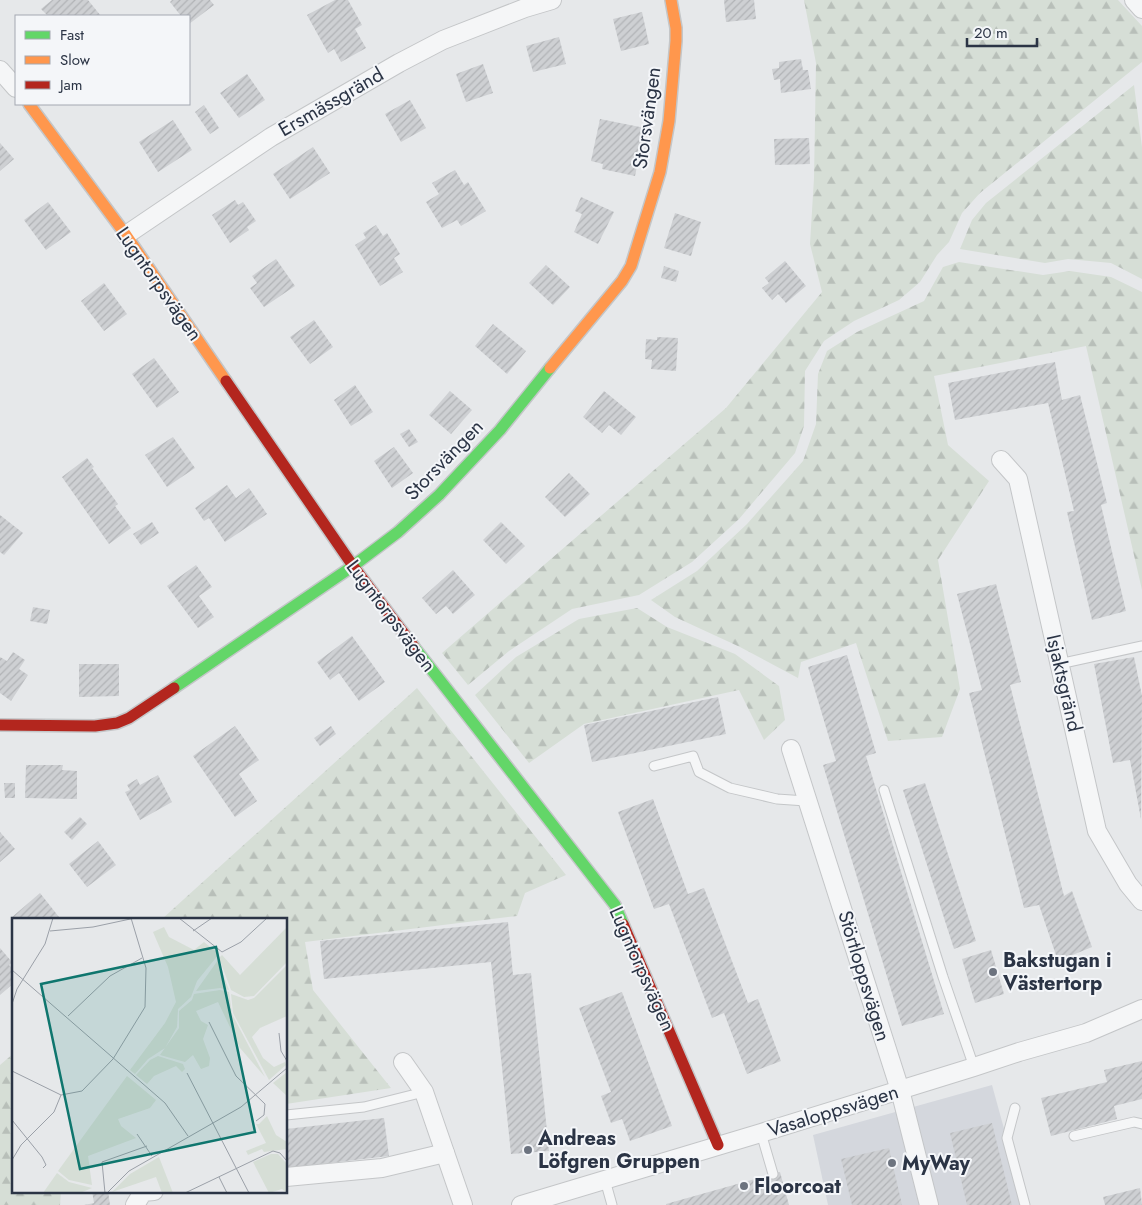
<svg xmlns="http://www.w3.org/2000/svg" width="1142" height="1205" font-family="Jost,sans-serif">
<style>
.built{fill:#d4d7dd}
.forest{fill:url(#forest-firs)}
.building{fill:url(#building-hatch)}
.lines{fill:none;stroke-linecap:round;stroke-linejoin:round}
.lane-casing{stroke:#c4c6c8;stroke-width:11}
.street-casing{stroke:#c4c6c8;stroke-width:20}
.fast-casing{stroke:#c4c6c8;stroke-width:14}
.slow-casing{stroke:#c4c6c8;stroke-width:14}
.jam-casing{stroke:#c4c6c8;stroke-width:14}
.lane{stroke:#f5f6f7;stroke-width:9}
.street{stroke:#f5f6f7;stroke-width:18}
.fast{stroke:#63d668;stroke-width:11}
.slow{stroke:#ff974d;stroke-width:11}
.jam{stroke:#b3261e;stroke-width:11}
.poi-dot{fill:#6c737f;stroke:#f4f6f9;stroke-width:2}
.labels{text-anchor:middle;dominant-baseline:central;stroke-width:4;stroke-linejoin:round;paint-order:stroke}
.street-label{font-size:20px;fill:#2b3445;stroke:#f4f6f9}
.poi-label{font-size:20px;font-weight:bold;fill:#2b3445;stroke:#f4f6f9;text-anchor:start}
.inset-road{fill:none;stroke:#9ba0a8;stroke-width:1}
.view{fill:#0f766e;fill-opacity:0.15;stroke:#0f766e;stroke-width:2.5}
.inset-edge{fill:none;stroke:#2b3445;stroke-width:2.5}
</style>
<defs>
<pattern id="forest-firs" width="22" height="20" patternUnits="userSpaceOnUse" patternTransform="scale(1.25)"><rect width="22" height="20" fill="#d6ded6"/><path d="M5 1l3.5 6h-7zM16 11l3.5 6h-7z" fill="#b8bfb9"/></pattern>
<pattern id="building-hatch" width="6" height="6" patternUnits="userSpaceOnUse" patternTransform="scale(1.25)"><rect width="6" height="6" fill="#ced0d3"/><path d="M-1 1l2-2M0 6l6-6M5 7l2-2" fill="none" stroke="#b1b3b6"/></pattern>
</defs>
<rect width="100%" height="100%" fill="#e6e8ea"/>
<polygon class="built" points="992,1085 1025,1205 828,1205 813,1135"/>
<g class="forest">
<polygon points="804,0 1118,0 1142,26 1142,62 980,193 962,213 949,242 937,255 920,282 899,300 854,321 824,341 805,371 804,426 795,453 739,519 692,562 639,595 572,609 509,651 468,685 442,653 726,408 822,292 810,244 814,178 816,63"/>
<polygon points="1134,85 1142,147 1142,279 1111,263 1068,259 1045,263 960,249 972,220 986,203"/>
<polygon points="959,262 1043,275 1070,271 1111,277 1142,292 1142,590 1086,346 934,376 948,445 989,481 938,560 960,689 942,737 888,741 856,643 801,662 798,678 740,647 675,617 651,600 697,571 747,524 803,461 816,424 818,374 827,351 857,332 924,301 943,267"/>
<polygon points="637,608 667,627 735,654 779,686 785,720 764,740 739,690 584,724 529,763 475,695 516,657 579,619"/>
<polygon points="417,688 566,875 525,893 517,916 305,942 313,990 391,1088 286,1104 286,919 162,919"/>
<polygon points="14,1053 14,1191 61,1191 60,1205 0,1205 0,1065"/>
</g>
<g class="building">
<polygon points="52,0 88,0 101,16 48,16 41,9"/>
<polygon points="172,0 210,0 214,5 189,24 189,16 181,16 170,2"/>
<polygon points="335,0 348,0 362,25 355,29 366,48 341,62 334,49 328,53 307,15"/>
<polygon points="724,0 754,0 756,19 726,22"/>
<polygon points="642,12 649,44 621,51 613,19"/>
<polygon points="559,37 566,64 533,72 526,46"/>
<polygon points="801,59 803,70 808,70 811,89 781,93 780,79 774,80 772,69 779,68 779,62"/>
<polygon points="483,64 493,93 466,102 456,74"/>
<polygon points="247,74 265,100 239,118 220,93"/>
<polygon points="410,100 426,128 401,142 385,114"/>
<polygon points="204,105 219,128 210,134 195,112"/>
<polygon points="600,119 645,128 635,176 602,169 603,164 591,161"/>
<polygon points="173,120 192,150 158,172 139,142"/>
<polygon points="809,138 810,164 775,165 774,139"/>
<polygon points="0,143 14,159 0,171"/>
<polygon points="313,147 330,173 290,199 273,174"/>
<polygon points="455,170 464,185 468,182 486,211 461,226 457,220 442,228 426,202 439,194 432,183"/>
<polygon points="581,197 614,212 598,244 574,232 582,214 575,211"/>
<polygon points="235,200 238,205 243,202 256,221 247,227 249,230 230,243 212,215"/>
<polygon points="48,202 71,232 46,250 24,220"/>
<polygon points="675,213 701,222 691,256 664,248"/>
<polygon points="376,225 383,236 387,233 400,254 394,258 403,272 380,286 355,245 366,238 363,233"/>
<polygon points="276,259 295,286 264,307 250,288 257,283 252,276"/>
<polygon points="785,261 806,286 786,303 778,294 772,300 762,288 769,283 765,278"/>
<polygon points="546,265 570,287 553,305 529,283"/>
<polygon points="664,266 679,271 676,282 661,278"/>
<polygon points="104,283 127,314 104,331 81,301"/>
<polygon points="314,320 333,347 310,364 290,337"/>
<polygon points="493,324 526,351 507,374 475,346"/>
<polygon points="657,337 678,338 676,371 651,369 652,360 645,359 646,339 657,340"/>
<polygon points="154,358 179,392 157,408 132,374"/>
<polygon points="1055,362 1062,400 1080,395 1107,503 1101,505 1126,611 1092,620 1067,512 1074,511 1048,403 955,420 948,383"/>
<polygon points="355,385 373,412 351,426 334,400"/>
<polygon points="450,391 472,410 451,434 429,415"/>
<polygon points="604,391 636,417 621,435 609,425 602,433 583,417"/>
<polygon points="409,429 418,442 409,447 400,434"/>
<polygon points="173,437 195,468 167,487 145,455"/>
<polygon points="394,447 413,473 392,488 374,461"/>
<polygon points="87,458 94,467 92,468 118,504 115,506 131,528 109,544 62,477"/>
<polygon points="569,473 590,494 565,517 545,497"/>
<polygon points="227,485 236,498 249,488 267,514 225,542 209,518 204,521 195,508"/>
<polygon points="0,515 23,533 4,555 0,552"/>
<polygon points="152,522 159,533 141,545 133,534"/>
<polygon points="501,522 525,546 506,564 483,540"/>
<polygon points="196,565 212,587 199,596 214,617 198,628 167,586"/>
<polygon points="453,570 475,595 453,614 446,606 436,614 422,598"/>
<polygon points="996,584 1021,682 1010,685 1064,896 1072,891 1092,947 1058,961 1039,905 1024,908 969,693 982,690 957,594"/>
<polygon points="33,607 50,610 47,624 30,621"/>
<polygon points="352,636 385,682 359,701 339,673 330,680 317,662"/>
<polygon points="13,652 25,660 19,669 28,675 11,701 0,693 0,657 7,661"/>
<polygon points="847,655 876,753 866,756 944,1014 902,1026 823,765 836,761 808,667"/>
<polygon points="1134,657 1142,696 1141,819 1130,760 1113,763 1094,664"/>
<polygon points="79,664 119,664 119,696 79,697"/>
<polygon points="718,697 726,734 592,762 584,725"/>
<polygon points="235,726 259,760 239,774 257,801 235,817 193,756"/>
<polygon points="331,726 336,734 320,746 314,738"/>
<polygon points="26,765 63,765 62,770 77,771 77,799 25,798"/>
<polygon points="158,775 172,802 140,820 125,792 130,790 127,785 137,779 140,785"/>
<polygon points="4,783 15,783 15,798 5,798"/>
<polygon points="925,783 976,941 954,949 903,790"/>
<polygon points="653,799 688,894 704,888 748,1003 758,999 781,1061 747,1074 724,1013 712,1018 669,904 654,909 618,812"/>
<polygon points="80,817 87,824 72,840 64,832"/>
<polygon points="0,832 15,849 0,862"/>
<polygon points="98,841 116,865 87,887 69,864"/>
<polygon points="40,893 59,917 57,919 14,919 14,921 11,918"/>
<polygon points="508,922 513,975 531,973 549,1151 511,1154 491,962 324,979 320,941"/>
<polygon points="0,948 12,962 9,965 14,970 14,983 0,995"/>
<polygon points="991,950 1004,994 975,1003 962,959"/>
<polygon points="622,992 672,1126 630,1141 622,1119 611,1123 601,1096 611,1092 579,1008"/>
<polygon points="1142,1061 1142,1099 1114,1106 1117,1119 1051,1136 1041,1098 1107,1082 1104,1070"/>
<polygon points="384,1118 389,1156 286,1168 286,1129"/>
<polygon points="992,1123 1012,1205 967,1205 950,1133"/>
<polygon points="889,1148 902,1205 852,1205 841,1159"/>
<polygon points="780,1172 789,1205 666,1205 666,1204"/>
<polygon points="1140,1188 1142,1205 1105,1205 1103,1197"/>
<polygon points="92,1191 108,1191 110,1205 84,1205 94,1203"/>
</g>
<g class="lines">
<g class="lane-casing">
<g id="lane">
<polyline points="1059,664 1142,646"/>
<polyline points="654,766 693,756 699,772 730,788 777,799 806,801"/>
<polyline points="884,790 943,977 974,1067"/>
<polyline points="1015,1108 1007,1138 1025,1205"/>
<polyline points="286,1115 364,1107 424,1092"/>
<polyline points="761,1133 773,1174"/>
<polyline points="1074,1136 1134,1122 1142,1124"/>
<polyline points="605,1180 612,1205"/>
</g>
</g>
<g class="street-casing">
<g id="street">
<polyline points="1134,0 1142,9"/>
<polyline points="0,70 16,88"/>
<polyline points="126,235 271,137 399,63 443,40 525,8 552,0"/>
<polyline points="1001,460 1018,479 1097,831 1128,884 1142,901"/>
<polyline points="791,749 900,1090 929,1205"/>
<polyline points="403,1062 424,1092 463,1205"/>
<polyline points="286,1177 382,1168 445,1153"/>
<polyline points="135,1205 143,1192 154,1191"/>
<polyline points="521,1205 761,1133 974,1067 1019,1052 1086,1033 1142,1009"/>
</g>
</g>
<g class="fast-casing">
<g id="fast">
<polyline points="414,647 615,905 623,924"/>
<polyline points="174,688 353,566 398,532 439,495 500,430 550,368"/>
</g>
</g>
<g class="slow-casing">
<g id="slow">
<polyline points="29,104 126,235 226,381"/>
<polyline points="550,368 622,281 631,266 660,172 669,121 676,41 676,28 671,0"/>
</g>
</g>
<g class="jam-casing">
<g id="jam">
<polyline points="226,381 353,566 414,647"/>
<polyline points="0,725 95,726 117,723 129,718 174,688"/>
<polyline points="623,924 718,1145"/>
</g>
</g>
<use href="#lane" class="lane"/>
<use href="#street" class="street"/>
<use href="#fast" class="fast"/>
<use href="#slow" class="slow"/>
<use href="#jam" class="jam"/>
</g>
<g class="poi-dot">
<circle cx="993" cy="972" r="5"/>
<circle cx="528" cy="1150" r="5"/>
<circle cx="892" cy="1163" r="5"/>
<circle cx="744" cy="1186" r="5"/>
</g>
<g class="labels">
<g class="street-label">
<text transform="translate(331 102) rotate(-30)">Ersmässgränd</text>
<text transform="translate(647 118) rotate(-82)">Storsvängen</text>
<text transform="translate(159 284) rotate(55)">Lugntorpsvägen</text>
<text transform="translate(444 460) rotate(-46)">Storsvängen</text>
<text transform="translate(391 616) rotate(53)">Lugntorpsvägen</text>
<text transform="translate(1064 683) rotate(77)">Isjaktsgränd</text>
<text transform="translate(642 969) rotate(66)">Lugntorpsvägen</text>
<text transform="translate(864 976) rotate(73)">Störtloppsvägen</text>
<text transform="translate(833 1111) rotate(-17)">Vasaloppsvägen</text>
</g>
<g class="poi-label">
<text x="1003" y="960">Bakstugan i<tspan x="1003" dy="23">Västertorp</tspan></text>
<text x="538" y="1138">Andreas<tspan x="538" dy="23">Löfgren Gruppen</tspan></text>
<text x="902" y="1163">MyWay</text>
<text x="754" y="1186">Floorcoat</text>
</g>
</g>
<g transform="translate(12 918)">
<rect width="275" height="275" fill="#e6e8ea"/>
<path d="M152,9L157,19L182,32L192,24L207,36L185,63L179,79L166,91L165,109L153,130L136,141L123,156L118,152L153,105L164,84L156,49L141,14ZM275,9V44L242,78L232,79L219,72L207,40L210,37L228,57ZM206,42L217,72L208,70L184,73ZM275,47V98L248,110L240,119L251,140L262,149L273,144L274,147L257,162L221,95L219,76L236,82L242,80ZM208,72L217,74L220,96L253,159L228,130L206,84L184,93L189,103L196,107L191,121L198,140L197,148L189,151L181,137L173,144L148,137L167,110V93L180,82L182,76ZM146,138L171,146L173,151L170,154L164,148L142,158L135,166L124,157L138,142ZM275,154V178L261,165ZM115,158L144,182L138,190L106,201L109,208L124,220L76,238L80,267L57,262L46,253ZM255,198L264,217L275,224V231L252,234L250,231L236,237L234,233L254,225L244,206H247ZM259,236H266L275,246V275L270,271L257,275L241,244ZM147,239L161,275H150L144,259L100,274L118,256ZM45,255L57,264L80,270L68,275H31Z" fill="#d6ded6"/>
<path class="inset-road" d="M167,0L210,34L229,24L255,0M38,13L81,9L123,0M181,13L200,0M0,52L153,185L176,218M0,86L5,71L33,26L41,0M56,98L98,58L130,40M197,104L224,158L253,186L252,197L244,203M267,115L269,133L275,143M0,153L49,177M175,155L237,275M0,202L30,239L34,247L31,250M125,216L140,238M0,242L9,227L42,194L49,177L70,173L101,141L133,89L134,50L119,0M207,259L215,275M93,275L90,244L135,228M95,275L117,253L229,189L275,150M173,275L261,233L268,235L275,243"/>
<path class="view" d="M204,29L243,214L68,251L29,66Z"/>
<rect width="275" height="275" class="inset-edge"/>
</g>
<rect x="15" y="15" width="175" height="90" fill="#f4f6f9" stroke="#a4a8b1"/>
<rect x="25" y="31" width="25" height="8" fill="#63d668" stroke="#a4a8b1"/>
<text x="60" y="40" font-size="15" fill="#2b3445">Fast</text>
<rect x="25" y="56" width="25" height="8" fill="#ff974d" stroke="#a4a8b1"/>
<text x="60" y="65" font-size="15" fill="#2b3445">Slow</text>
<rect x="25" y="81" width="25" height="8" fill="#b3261e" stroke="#a4a8b1"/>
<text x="60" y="90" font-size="15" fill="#2b3445">Jam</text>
<path d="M967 38v8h70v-8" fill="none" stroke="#2b3445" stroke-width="2.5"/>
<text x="974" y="38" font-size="15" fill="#2b3445" stroke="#f4f6f9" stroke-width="4" paint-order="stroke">20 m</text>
</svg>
